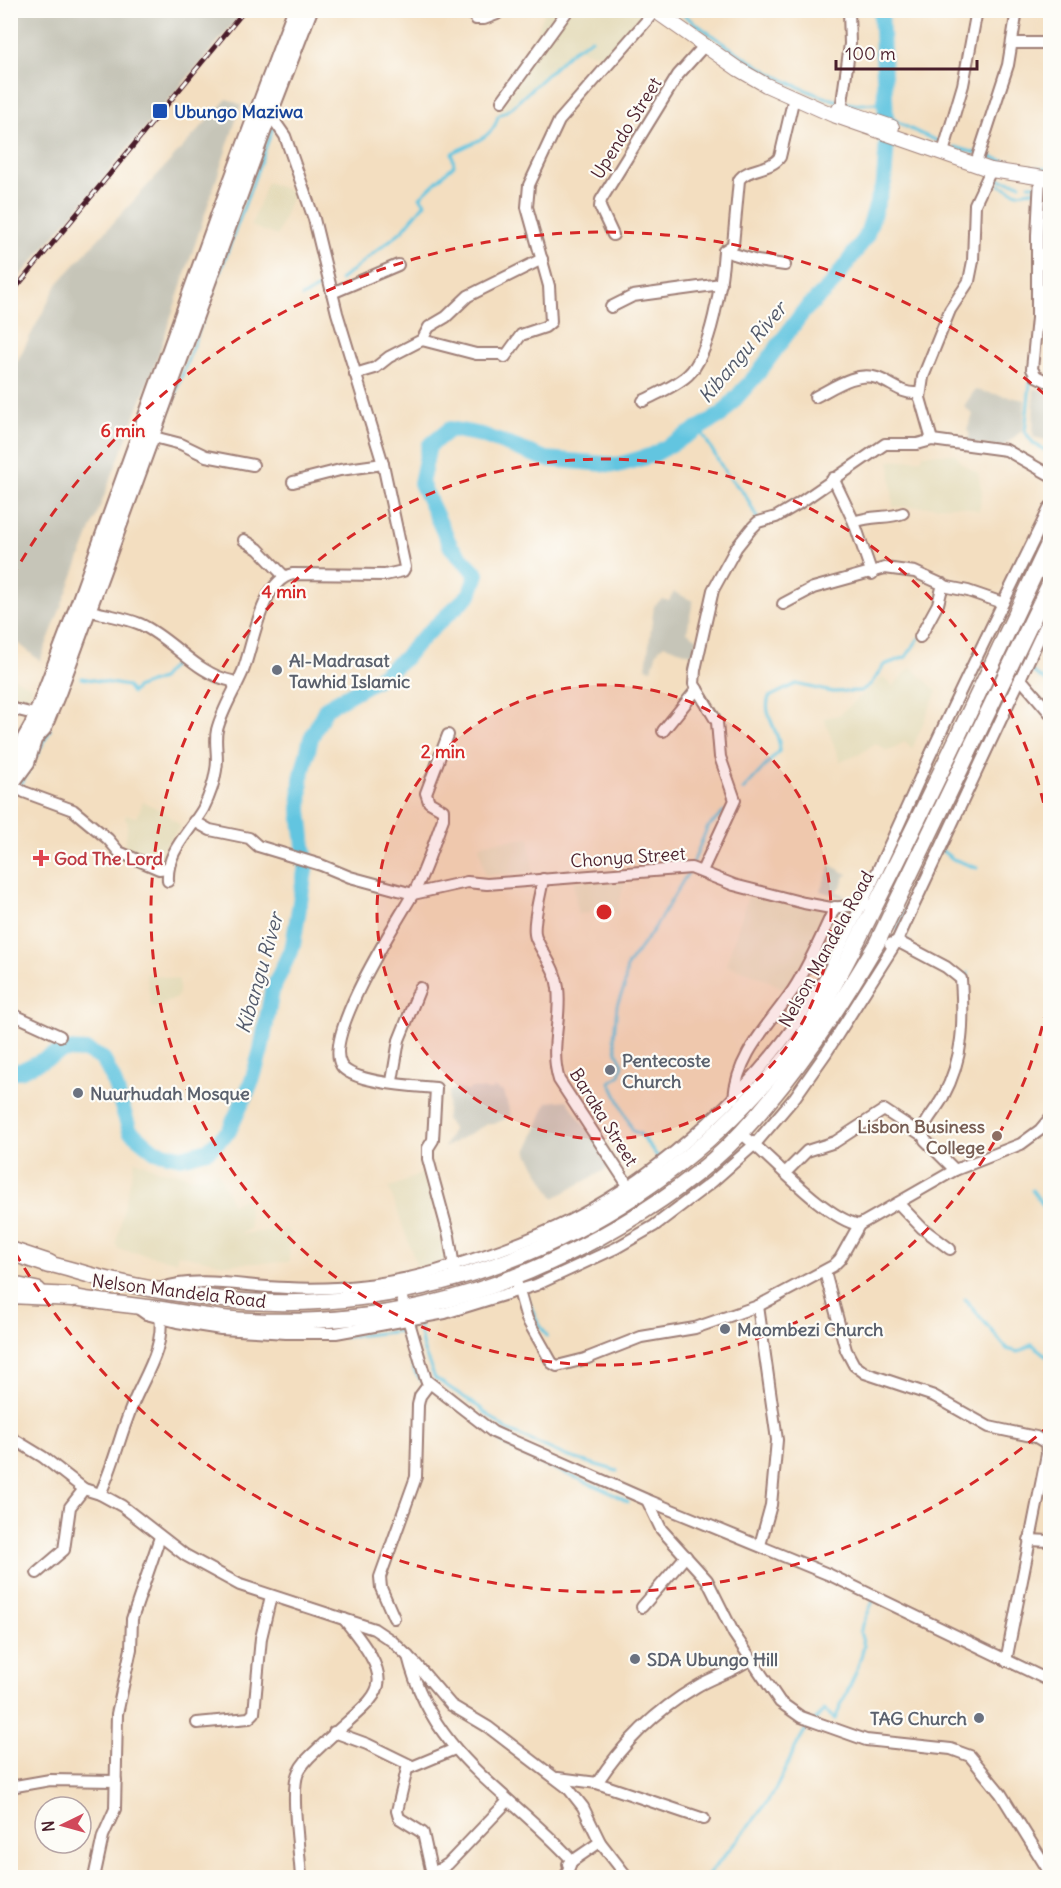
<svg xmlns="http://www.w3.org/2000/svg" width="1061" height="1888" font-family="Delius,sans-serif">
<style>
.built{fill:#e4dbba}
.industrial{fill:#c6c5b8}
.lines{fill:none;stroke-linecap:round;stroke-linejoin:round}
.stream{stroke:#62c5e0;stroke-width:3}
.river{stroke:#62c5e0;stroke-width:16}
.street-casing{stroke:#9e7e76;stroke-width:14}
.secondary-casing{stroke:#9e7e76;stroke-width:16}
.primary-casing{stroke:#9e7e76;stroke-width:18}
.highway-casing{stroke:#9e7e76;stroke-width:21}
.street{stroke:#fff;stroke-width:10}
.secondary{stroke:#fff;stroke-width:14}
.primary{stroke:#fff;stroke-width:15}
.highway{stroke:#fff;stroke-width:18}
.rail-casing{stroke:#4a1f2b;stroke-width:5}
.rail{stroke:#fdfcf7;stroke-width:3;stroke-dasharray:9;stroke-linecap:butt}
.ring{fill:none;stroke:#d62828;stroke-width:3;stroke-dasharray:10 8}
.transit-dot{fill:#1a4fb4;stroke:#fdfcf7;stroke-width:2}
.worship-dot{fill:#6b7280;stroke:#fdfcf7;stroke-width:2}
.health-dot{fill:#e0444e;stroke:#fdfcf7;stroke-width:2}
.education-dot{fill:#8d6e63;stroke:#fdfcf7;stroke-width:2}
.labels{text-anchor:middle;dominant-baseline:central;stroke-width:4.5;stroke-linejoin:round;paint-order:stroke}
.transit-label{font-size:18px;font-weight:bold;fill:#164399;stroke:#fdfcf7;text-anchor:start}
.street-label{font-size:18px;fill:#4a1f2b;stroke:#fdfcf7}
.worship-label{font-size:18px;font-weight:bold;fill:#5b616d;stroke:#fdfcf7;text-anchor:start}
.health-label{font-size:18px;font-weight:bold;fill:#be3a42;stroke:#fdfcf7;text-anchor:start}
.education-label{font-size:18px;font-weight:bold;fill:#785e54;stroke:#fdfcf7;text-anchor:end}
.water-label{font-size:20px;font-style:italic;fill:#52596a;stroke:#fdfcf7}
.centre{fill:#d62828;stroke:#fdfcf7;stroke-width:3}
.ring-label{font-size:18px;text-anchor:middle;font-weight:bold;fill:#d62828;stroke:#fdfcf7;stroke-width:4.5;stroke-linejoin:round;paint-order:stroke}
</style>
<rect width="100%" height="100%" fill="#fdfcf7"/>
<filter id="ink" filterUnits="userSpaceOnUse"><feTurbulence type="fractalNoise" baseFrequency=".0167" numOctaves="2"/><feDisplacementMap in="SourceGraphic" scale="12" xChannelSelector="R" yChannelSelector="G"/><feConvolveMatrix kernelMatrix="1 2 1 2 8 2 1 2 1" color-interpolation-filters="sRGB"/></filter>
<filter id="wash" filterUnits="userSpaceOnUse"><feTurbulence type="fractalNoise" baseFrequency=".008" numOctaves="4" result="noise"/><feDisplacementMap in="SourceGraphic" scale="24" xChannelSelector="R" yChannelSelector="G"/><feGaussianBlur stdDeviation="1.35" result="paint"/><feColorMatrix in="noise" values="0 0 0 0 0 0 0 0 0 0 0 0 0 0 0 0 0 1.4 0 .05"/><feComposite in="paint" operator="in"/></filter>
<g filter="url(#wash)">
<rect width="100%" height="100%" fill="#f3dec0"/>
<g class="built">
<polygon points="545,11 647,11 648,13 610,57 575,49 499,114 519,81"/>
<polygon points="267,182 293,192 277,236 251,226"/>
<polygon points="923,454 955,454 962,464 978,473 982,493 979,511 960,506 893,507 890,461 922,459"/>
<polygon points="911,667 937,691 912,749 905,742 887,751 875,743 860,754 840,762 824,718 839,715 883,677 893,686"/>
<polygon points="10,676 33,687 24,710 11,706"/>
<polygon points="143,802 163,811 181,826 164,847 158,867 124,853 128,821 125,820 126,815 137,817"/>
<polygon points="530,838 533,872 485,875 479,846 485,843"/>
<polygon points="625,876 617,913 603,911 600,908 591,909 591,913 577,914 574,881"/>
<polygon points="750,891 832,910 792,987 783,988 754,974 726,965"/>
<polygon points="146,973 179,980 179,993 176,998 155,1008 151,1006"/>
<polygon points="135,1160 161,1171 178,1173 192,1178 218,1172 232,1204 246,1198 248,1203 250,1228 241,1234 287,1229 290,1234 289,1262 224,1264 178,1254 176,1261 118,1249 116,1243"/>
<polygon points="425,1172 436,1202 430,1204 444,1251 449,1250 451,1257 437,1265 418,1269 389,1188"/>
</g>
<g class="industrial">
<polygon points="11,10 244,11 11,287 10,11"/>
<polygon points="227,99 241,105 156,362 40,661 11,637 11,373 58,283"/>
<polygon points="1034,388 1050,392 1050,441 1033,437"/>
<polygon points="975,390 1025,400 1023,430 1001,448 966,442 970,435 967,430 973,415 964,406"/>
<polygon points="674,592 693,601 687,632 698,639 694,655 664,645 657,651 652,669 646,668 654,606 662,599 669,601"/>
<polygon points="831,865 849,875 845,876 841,887 836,891 845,896 843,898 820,891"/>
<polygon points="492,1087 504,1092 511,1116 494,1124 487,1124 444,1148 453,1129 446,1120 449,1092 455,1088 469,1091 470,1088 492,1090"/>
<polygon points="567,1100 612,1166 554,1198 527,1152 547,1102"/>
</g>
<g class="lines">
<g class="stream">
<path d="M680,12C727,47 794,95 853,104C860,105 869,103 876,103C894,124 918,133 943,143"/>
<polyline points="955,147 976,153"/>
<polyline points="982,154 1020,166 1050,169"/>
<polyline points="993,178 1020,184"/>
<polyline points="1000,185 1017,193 1038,190"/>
<polyline points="1029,185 1036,185"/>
<path d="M340,280L403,230L425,203L420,197L454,165L452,153C470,143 494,139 498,116L510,109L573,50L592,39"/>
<polyline points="302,297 322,286"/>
<polyline points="1040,319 1050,319"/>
<polyline points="1031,375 1025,432 1034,444 1050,453"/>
<polyline points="698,426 725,472 746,496 758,520"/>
<polyline points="162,430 274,125"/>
<polyline points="109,574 119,550"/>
<polyline points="1036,647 1050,655"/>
<polyline points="1027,668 1050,684"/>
<polyline points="82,678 127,686 132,693 136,688 161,679 176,662"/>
<polyline points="21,784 50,730"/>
<path d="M743,790L780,750C780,731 762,715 769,697L796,684L832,692L861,691L871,684L884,665L906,657L919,638"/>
<polyline points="941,850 953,859 977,868"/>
<polyline points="692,865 707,828 725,811"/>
<polyline points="909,943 897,928 914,892"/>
<polyline points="966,982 968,973"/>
<polyline points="746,1092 764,1073"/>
<polyline points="661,1161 640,1134 633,1131 610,1082 620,1075 623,1064 617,1053 614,1037 617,1005 624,988 627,966 654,929 689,871"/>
<polyline points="1032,1190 1050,1215"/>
<polyline points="573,1262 605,1246"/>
<polyline points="525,1292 536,1319 547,1336"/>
<polyline points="965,1299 1007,1349 1018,1352 1032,1344 1050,1359"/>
<polyline points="418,1321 423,1349 435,1378 479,1407 505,1429 566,1456 617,1471"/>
<polyline points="344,1337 401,1331 415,1372 423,1382"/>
<path d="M500,1441C539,1468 587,1478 628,1502"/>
<polyline points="815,1720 824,1710 835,1719 857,1670 864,1646 860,1632 874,1598"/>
<path d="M706,1878C728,1849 754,1824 773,1793C786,1772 795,1742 810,1724"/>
</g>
<polyline class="river" points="10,1071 20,1071 64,1050 87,1051 103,1059 113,1079 130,1131 155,1151 181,1157 208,1150 229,1131 252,1081 261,1050 272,991 293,945 306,865 300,810 301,779 311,738 326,708 377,679 405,658 416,644 470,594 477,574 451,547 421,483 429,446 450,429 482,435 546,459 618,465 653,455 721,415 759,372 803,312 831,285 866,237 884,182 887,140 881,10"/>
</g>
</g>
<g filter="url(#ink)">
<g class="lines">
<g class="street-casing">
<g id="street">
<polyline points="470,10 476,19 484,19 497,14"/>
<polyline points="1012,43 1050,43"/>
<polyline points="502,101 568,10"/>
<polyline points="841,110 850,44 849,10"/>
<polyline points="944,149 963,85 977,10"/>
<polyline points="976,163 1008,65 1017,10"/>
<polyline points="1040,178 1037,235 1037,318 1032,369 1036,376 1046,381"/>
<polyline points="613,235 600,207 601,200 678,75 704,46"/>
<polyline points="724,251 757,261 785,265"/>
<polyline points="332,293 398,265"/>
<polyline points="611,307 633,296 721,284"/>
<polyline points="422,340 429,327 446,317 468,296 542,259"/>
<polyline points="355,374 375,368 389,357 422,340 476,354 501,354 505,357 521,335 545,327 551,322 549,286 527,207 529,185 559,121 655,11"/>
<path d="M815,397C833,388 856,371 877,378C892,383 901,394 916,393L920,398"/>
<path d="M643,401C658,393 676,386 688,375C711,354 722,281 724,251L733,245L739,180C747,167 770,171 780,157L794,97"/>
<polyline points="150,436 181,444 206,456 253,465"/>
<polyline points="932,440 920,398 923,377 950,310 969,281 973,261 975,204 991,170"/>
<polyline points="833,478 854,522 872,574"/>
<polyline points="293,482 340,470 383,464"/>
<path d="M854,522C873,515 887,519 903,513"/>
<polyline points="244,540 258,549 284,576"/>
<polyline points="783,604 813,588 885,568 915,572 948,587 968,591 1003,603"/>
<path d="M91,611C106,615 126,618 140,624C173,639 196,674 232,681L235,688"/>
<polyline points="920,637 938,604 943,584"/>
<polyline points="1020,678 1050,713"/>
<polyline points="10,708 34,714"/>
<polyline points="663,731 697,689"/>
<path d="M448,735L426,793L429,802L443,810V819C434,842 426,870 414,892C398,920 323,1035 341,1065C351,1083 415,1086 436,1088L433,1140L428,1148V1159L449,1236L455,1273"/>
<polyline points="10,760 30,725 78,599 217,213 293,10"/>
<polyline points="10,784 24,792 73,810 108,839 119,852 159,869 167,868"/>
<polyline points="10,789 29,763 36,740 45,730 61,691 271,116 312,10"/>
<polyline points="194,821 210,830 249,838 258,846 321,865 350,877 413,894 467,882 487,884 691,868 734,885 804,903 831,908 867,904"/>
<polyline points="702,871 735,800 720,757 717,722 694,684 695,670 713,590 736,548 751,529 758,522 776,517 798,504 885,444 917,444 932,440 1006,450 1050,475"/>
<path d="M543,879C541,892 531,927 536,938C543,955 556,968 558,988C562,1019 549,1048 559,1080L631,1190"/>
<path d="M168,881C166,852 189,833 203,809C209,797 214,784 216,770C219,757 214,742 217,730C222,710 235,690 243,671C253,646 261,580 293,574L385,575L403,571L405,567L383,464L337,313L314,219L285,136L271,116L261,114"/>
<path d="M890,944L897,941L946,967L961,979C964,1021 964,1058 943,1097C937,1109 926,1119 922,1132L925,1140L955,1170"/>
<polyline points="10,1013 60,1036"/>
<polyline points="392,1081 399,1040 420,988"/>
<path d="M734,1098C737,1054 770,1024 793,990C810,964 822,935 835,907"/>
<path d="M741,1133C771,1157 824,1218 859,1225"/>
<polyline points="786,1172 807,1151 835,1142 884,1110 922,1135"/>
<polyline points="898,1203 922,1228 950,1249"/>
<polyline points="825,1272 846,1350 854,1365 865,1373 934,1396 989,1427 1036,1437 1046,1443 1047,1454 1006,1661"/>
<polyline points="517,1284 527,1319 552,1363 557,1366 585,1359 641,1337 695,1328 758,1306 833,1266 840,1259 859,1225 955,1170 1021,1144 1040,1130 1050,1118"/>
<polyline points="398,1285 426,1380 493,1432 647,1500 830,1575 1050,1681"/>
<path d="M158,1289C201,1275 243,1287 287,1288C342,1291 403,1283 455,1265C494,1253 535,1238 571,1220C665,1172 758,1086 814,996C825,980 833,961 842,944C873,884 900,822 928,760C967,675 1009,591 1050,507"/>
<polyline points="758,1306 777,1440 771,1505 760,1545"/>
<polyline points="139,1309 146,1314 177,1322 221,1329 286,1333 336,1333 445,1313 536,1285 616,1248 654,1226 712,1182 755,1144 795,1097 826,1053 897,941 1050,615"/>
<polyline points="10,1437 43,1457 84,1489 100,1494 122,1506 185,1555 240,1585 374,1629 392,1641 416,1664 451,1705 488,1727 568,1788 583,1807 600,1842 628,1878"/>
<path d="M100,1494C114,1465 120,1435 132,1406C144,1376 165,1349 160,1314"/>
<polyline points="647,1500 661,1529 707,1580 734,1634 780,1702 801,1717 866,1740 951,1749 970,1756 1001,1794 1050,1873"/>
<polyline points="1029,1540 1050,1541"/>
<polyline points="37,1573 64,1550 70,1507 84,1489"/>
<polyline points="642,1607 686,1556"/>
<polyline points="394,1618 381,1588 380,1577 416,1477 418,1405 420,1396 429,1384"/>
<path d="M408,1656C433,1757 508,1790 572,1860L565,1878"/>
<polyline points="197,1723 249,1718 254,1713 261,1638 271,1596"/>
<polyline points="334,1732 367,1744 410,1765"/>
<polyline points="455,1749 407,1769 397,1811 399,1818 423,1833 432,1874 448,1864 507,1802"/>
<polyline points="558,1778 597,1783 704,1819"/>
<path d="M597,1783C623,1743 655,1711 696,1687C714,1676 733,1672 750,1659"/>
<polyline points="10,1787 50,1780 116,1781"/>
<polyline points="568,1864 600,1842"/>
<polyline points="94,1878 103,1836 115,1809 117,1714 131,1649 132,1619 160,1537"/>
<path d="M301,1878C300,1853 290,1791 298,1773C303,1761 313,1754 322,1745C379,1690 404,1693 344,1619"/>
</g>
</g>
<g class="secondary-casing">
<g id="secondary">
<polyline points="654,10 738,69 766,85 833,115 991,170 1050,179"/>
<polyline points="839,109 892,127"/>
<polyline points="10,777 41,721 261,114 303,10"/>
</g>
</g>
<g class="primary-casing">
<g id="primary">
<path d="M40,1262C61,1266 81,1273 101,1278C142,1288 185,1296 227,1300C418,1318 613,1242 745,1104C771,1077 796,1049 816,1016C845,969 869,917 895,866C948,759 999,650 1050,541"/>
<polyline points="10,1284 38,1290"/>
<path d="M62,1295C93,1302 126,1304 158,1309C185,1313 212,1318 239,1320C369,1328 484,1300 598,1238C649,1210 702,1175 742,1132C796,1074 837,1011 877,943L1050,583"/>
</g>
</g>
<g class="highway-casing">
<g id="highway">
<polyline points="10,1251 49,1264"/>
<polyline points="10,1294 73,1297"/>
</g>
</g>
<use href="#street" class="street"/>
<use href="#secondary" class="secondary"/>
<use href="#primary" class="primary"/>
<use href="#highway" class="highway"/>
<g class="rail-casing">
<polyline id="rail" points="10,295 245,10"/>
</g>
<use href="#rail" class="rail"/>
</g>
</g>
<circle cx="604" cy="912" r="227" fill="#d62828" fill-opacity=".12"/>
<g class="ring">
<circle cx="604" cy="912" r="227"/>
<path d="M1050 991A453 453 0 1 1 1050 833"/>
<path d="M1050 1425A680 680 0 0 1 12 1247M12 577A680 680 0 0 1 1050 399"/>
</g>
<rect class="transit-dot" x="152" y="103" width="16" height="16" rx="3"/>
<g class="worship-dot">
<circle cx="277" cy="670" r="6"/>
<circle cx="610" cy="1070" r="6"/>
<circle cx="78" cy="1093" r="6"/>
<circle cx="725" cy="1329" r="6"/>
<circle cx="635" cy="1659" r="6"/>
<circle cx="979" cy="1718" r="6"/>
</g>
<path class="health-dot" d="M38 849h6v6h6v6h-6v6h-6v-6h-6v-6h6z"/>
<circle class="education-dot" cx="997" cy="1136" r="6"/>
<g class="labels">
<g class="transit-label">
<text x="174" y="111">Ubungo Maziwa</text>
</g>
<g class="street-label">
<text transform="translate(626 128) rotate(-58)">Upendo Street</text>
<text transform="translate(628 857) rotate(-4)">Chonya Street</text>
<text transform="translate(826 949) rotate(-61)">Nelson Mandela Road</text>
<text transform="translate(604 1117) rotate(58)">Baraka Street</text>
<text transform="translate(179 1291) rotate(7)">Nelson Mandela Road</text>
</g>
<g class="worship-label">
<text x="289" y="660">Al-Madrasat<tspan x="289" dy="21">Tawhid Islamic</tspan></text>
<text x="622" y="1060">Pentecoste<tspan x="622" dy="21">Church</tspan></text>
<text x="90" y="1093">Nuurhudah Mosque</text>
<text x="737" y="1329">Maombezi Church</text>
<text x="647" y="1659">SDA Ubungo Hill</text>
<text x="967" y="1718" text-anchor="end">TAG Church</text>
</g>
<g class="health-label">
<text x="54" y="858">God The Lord</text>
</g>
<g class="education-label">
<text x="985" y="1126">Lisbon Business<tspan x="985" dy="21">College</tspan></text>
</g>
<g class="water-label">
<text transform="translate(742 352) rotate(-50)">Kibangu River</text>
<text transform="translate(259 973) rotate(-74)">Kibangu River</text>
</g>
</g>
<circle cx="604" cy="912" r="9" class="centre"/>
<g class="ring-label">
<text x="123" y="437">6 min</text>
<text x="284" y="598">4 min</text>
<text x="443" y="758">2 min</text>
</g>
<rect width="1061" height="1888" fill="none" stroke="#fdfcf7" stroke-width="36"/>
<g transform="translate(63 1825) rotate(265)"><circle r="28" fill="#fdfcf7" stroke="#b5a4a5" stroke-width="1.5"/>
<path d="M0-4.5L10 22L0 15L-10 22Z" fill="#d1495b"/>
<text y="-9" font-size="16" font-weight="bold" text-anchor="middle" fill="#4a1f2b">N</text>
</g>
<path d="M836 60v9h141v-9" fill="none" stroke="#4a1f2b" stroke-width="3"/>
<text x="845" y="60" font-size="18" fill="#4a1f2b" stroke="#fdfcf7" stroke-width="4.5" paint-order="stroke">100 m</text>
</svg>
